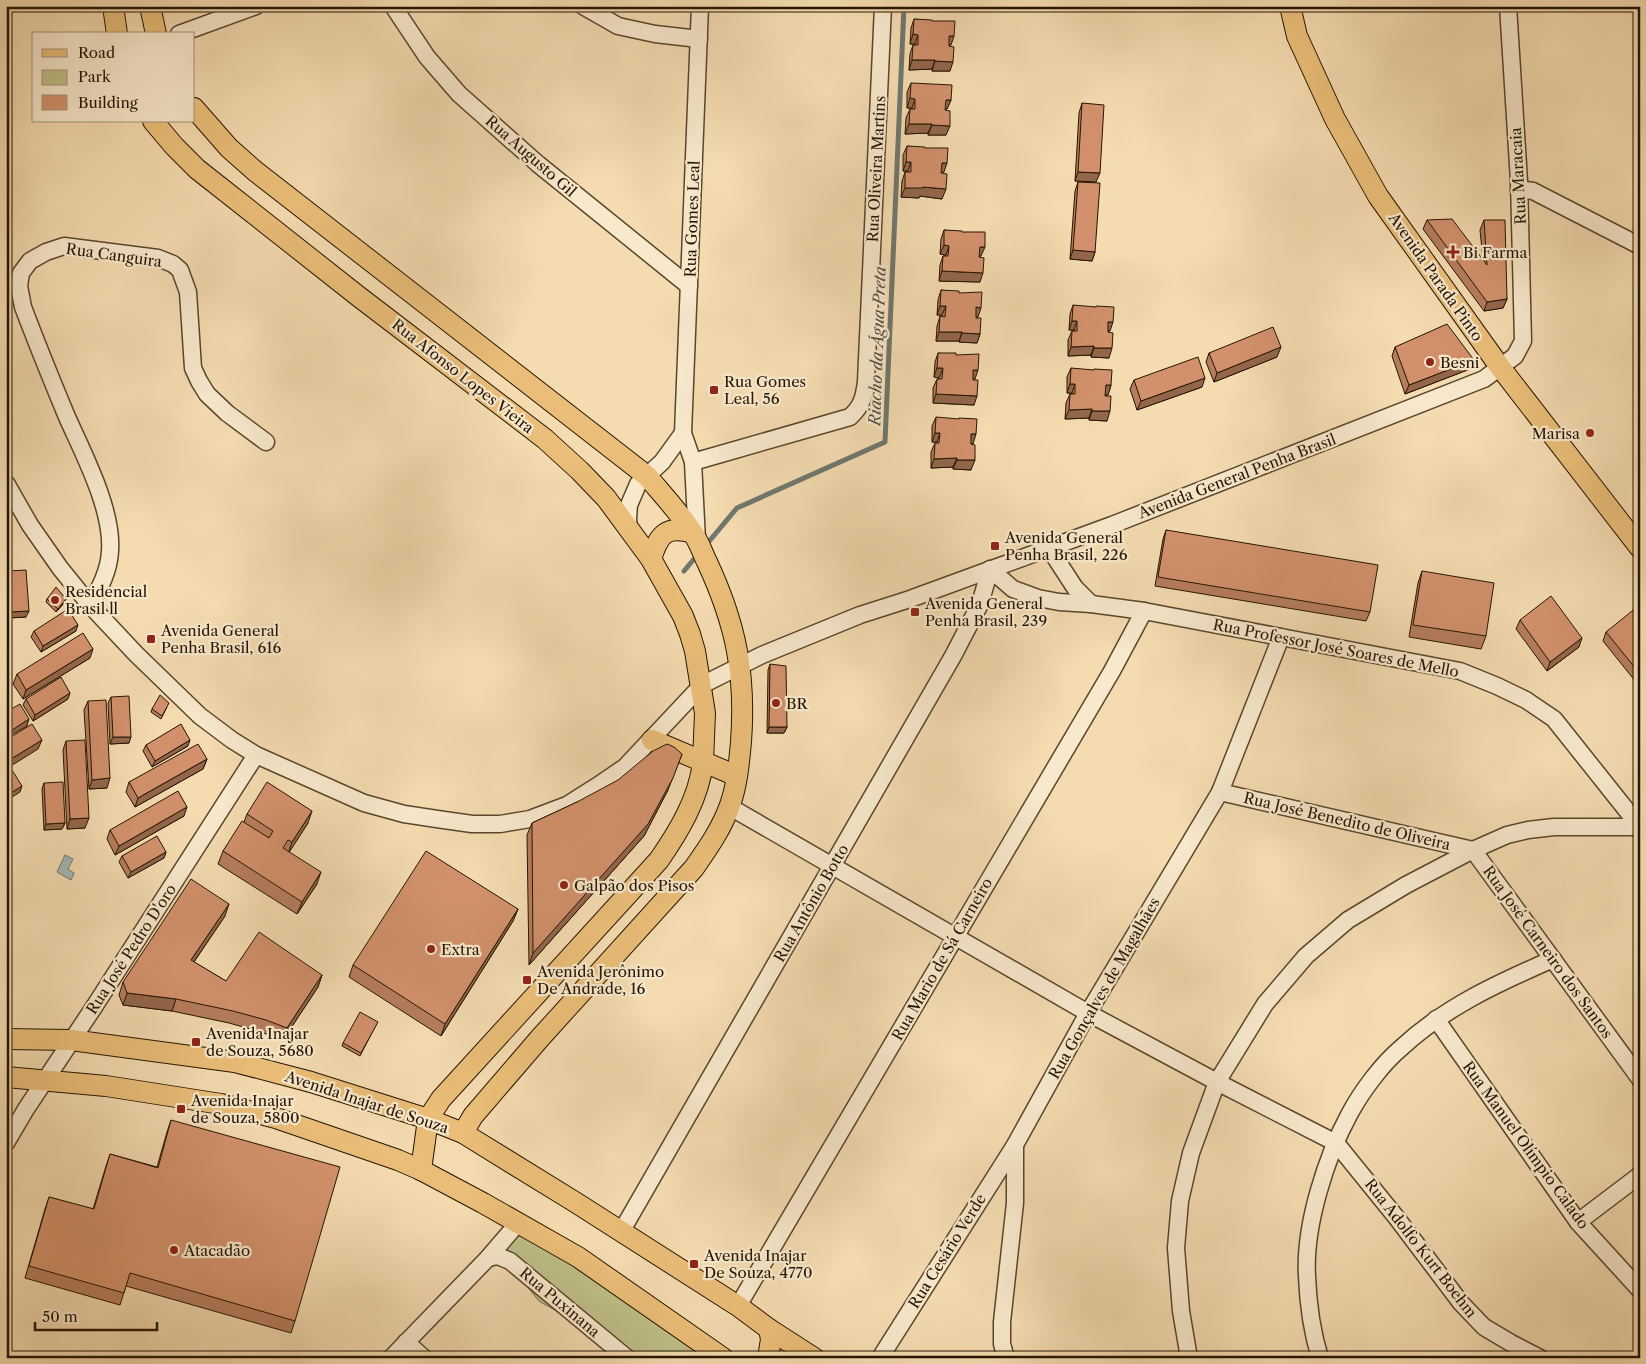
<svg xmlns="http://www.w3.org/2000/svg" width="1646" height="1364" font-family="'Libre Caslon Text',serif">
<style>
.green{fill:#bfbf88;stroke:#726a44}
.water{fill:#a2b8b7;stroke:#70776e}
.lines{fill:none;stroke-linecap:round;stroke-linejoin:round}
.stream{stroke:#70776e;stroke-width:5}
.minor-casing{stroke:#59462c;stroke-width:19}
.major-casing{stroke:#251500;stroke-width:22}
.minor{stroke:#f8e8cc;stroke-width:16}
.major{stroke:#eabe78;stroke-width:20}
.wall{fill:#b57d5d;stroke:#251500}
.shaded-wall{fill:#93664c;stroke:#251500}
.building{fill:#d2916c;stroke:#251500}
.poi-dot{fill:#8f2418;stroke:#f8e8cc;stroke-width:2}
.labels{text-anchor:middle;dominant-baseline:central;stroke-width:4.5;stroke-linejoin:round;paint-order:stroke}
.street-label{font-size:15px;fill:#251500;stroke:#f8e8cc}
.poi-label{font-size:15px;fill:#251500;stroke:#f8e8cc;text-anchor:start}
.water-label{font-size:16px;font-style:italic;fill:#514e40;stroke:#f8e8cc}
</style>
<rect width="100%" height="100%" fill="#f4dbb0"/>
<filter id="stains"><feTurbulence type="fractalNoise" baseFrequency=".004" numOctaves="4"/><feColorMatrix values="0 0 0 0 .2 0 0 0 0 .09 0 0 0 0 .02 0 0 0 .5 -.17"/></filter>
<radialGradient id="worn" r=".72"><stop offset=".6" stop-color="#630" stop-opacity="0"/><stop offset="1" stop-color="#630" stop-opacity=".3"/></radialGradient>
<polygon class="green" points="518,1228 705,1358 636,1358 575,1306 560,1313 539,1301 514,1270 507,1250 507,1242"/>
<polygon class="water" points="65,855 73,859 68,869 74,873 71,880 57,872"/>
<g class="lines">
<g class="stream">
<polyline points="706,545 737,508 885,442 904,6"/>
<polyline points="684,571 699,553"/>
</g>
<g class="minor-casing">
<g id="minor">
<polyline points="393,6 427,57 459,94 538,164 689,286"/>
<polyline points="583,6 618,26 655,34 699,39"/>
<polyline points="179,34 256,6"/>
<polyline points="1519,189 1533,191 1640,246"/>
<path d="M693,462L850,417C862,406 864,397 866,382L883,6"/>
<polyline points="6,483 30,525 60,568 90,605 136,654 200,716 232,740 256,755 364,803 404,814 437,819 472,824 500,824 530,819 567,805 597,786 625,767 702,685 762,655 860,615 910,599 1112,525 1484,379 1515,356 1523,341 1519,181 1508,6"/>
<polyline points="629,531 628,518 629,505 638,484 662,462 683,433"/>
<polyline points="697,540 693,462 683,433 700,6"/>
<polyline points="1049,548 1075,588 1091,604"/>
<path d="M90,605C100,588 109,571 110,551C113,510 84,455 67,417C52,381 37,344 23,307L19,286L21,273L30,261L46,252L64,246L158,258L173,264L180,270L188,292L193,368L199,381L207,394L227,413L266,442"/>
<polyline points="1220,792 1473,850 1640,1079"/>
<polyline points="730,807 1088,1013 1217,1082 1336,1143 1396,1217 1461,1303 1484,1327 1511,1343 1540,1358"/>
<polyline points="1436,1019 1578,1222 1640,1290"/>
<polyline points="6,1143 26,1109 94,1007 256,755"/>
<polyline points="1578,1222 1640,1175"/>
<polyline points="621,1232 953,656 980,604 990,569 1013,589 1038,598 1059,602 1091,604 1144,611 1281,637 1460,671 1497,686 1526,700 1554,719 1640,827"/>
<polyline points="488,1258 498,1256 510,1261 627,1358"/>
<polyline points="738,1306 1112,671 1144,611"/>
<polyline points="406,1342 424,1358"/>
<polyline points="391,1358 488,1258 518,1223"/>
<polyline points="880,1358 1015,1145 1088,1013 1220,792 1281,637"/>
<polyline points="1006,1358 1002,1344 1002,1322 1015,1203 1015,1145"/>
<polyline points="1189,1358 1181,1311 1176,1248 1180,1201 1191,1153 1217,1082 1265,1004 1306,956 1348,920 1406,885 1473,850 1507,835 1528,830 1554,827 1639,827"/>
<path d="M1320,1358C1312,1332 1308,1303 1307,1276C1304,1226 1326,1157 1350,1113C1362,1091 1382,1064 1401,1048C1445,1007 1498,983 1553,959"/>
</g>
</g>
<g class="major-casing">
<g id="major">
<polyline points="113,6 117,34"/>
<polyline points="150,6 156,34"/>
<polyline points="1290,6 1297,36 1335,119 1378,196 1500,367 1640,548"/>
<path d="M194,108L229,148L255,171L647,476C662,494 679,512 692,532C699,541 702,552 707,562C736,624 746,674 741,742C739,764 737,785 730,805C722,828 708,848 694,868L540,1038L473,1116L463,1133"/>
<path d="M153,121L174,146L197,169L358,296L545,439L580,471L606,498L651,559L683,616L690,634L695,651L705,713L703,762C699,798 679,831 659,860L441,1099L428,1119L421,1170"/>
<path d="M651,559C659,534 666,525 693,533"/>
<polyline points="652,740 737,776"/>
<polyline points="6,1039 71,1040 235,1062 311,1082 428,1119 463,1133 575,1202 738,1306 769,1329 814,1358"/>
<polyline points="6,1077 106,1086 221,1104 276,1118 398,1160 421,1170 483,1203 578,1257 723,1358"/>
<polyline points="768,1358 771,1339 769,1329"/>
</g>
</g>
<use href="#minor" class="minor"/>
<use href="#major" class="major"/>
</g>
<g class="wall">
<polygon points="914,19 932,21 951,45 949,45 950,71 932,71 932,69 909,70 910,54 913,45 915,45 915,44 910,44 911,28"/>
<polygon points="911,83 951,100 947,109 945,109 946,135 928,135 928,133 905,134 906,118 910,109 912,109 912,108 907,108 907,92"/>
<polygon points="1082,103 1096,182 1075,181 1079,113"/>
<polygon points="907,146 925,148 944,172 941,172 942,199 920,196 919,198 901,197 902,181 905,172 908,172 908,171 903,171 903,155"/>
<polygon points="1078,182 1095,252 1092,261 1070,259 1075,191"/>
<polygon points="1427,220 1483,260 1480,230 1484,220 1507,299 1503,308 1484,311 1423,229"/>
<polygon points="944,230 962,232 981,256 979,256 980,282 939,281 940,265 943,256 945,256 946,255 940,254 941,239"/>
<polygon points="941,290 959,293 978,317 976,317 980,334 977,343 959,342 959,341 936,341 937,326 940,316 942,316 942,315 937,315 938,300"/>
<polygon points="1073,305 1110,331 1108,331 1109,358 1091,357 1091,355 1068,356 1068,340 1072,331 1074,331 1074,330 1069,330 1070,314"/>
<polygon points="1395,347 1470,369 1405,394 1392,356"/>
<polygon points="938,353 956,355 975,379 973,379 974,405 933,403 933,388 937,379 939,379 939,378 934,377 935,362"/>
<polygon points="1209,353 1277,357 1214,382 1206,362"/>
<polygon points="1071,368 1111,385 1108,395 1106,394 1107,421 1089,420 1089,418 1065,419 1066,403 1070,394 1072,394 1072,393 1067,393 1067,377"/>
<polygon points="1134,380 1202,387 1137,410 1130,389"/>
<polygon points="936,417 973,444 971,444 971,470 953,469 953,467 931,468 931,452 935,443 937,443 937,442 932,442 932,426"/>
<polygon points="1166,530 1370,612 1366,621 1155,586 1163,539"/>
<polygon points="8,571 26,617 9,618 11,645 7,654 6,654 6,575"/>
<polygon points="1422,571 1486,636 1481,649 1409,637 1418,583"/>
<polygon points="47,599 66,599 65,602 56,612 46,602"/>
<polygon points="1640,611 1640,687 1603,641 1606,632"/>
<polygon points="1520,620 1579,647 1547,671 1516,629"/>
<polygon points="34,631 76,631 41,652 31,637"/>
<polygon points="90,658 23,699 13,684 17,674"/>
<polygon points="770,664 787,727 784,733 767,733 768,670"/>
<polygon points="111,697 129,743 110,744 108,703"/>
<polygon points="26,699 68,699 33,721 23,705"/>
<polygon points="88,701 107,788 89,789 84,710"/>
<polygon points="167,707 161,719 151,712 152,709"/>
<polygon points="66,741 85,828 67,829 63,750"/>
<polygon points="146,745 188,746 152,767 143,751"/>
<polygon points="207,759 203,769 135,807 126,792 129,782"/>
<polygon points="44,783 65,823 62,829 44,830 42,789"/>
<polygon points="668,790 644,836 529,965 527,835 532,823 577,802"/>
<polygon points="247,814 308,823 289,852 317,884 297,914 218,864 223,851 244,822"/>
<polygon points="184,816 115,855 107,839 110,830"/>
<polygon points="166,852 164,858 128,878 119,862 122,856"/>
<polygon points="518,909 513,921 441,1036 349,977 353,965"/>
<polygon points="225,916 194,962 226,981 322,975 318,987 283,1040 261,1032 229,1023 172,1011 123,1005 119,995 123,982"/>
<polygon points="376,1025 360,1056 342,1046 343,1043"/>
<polygon points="171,1120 295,1321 291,1333 126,1286 120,1305 25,1278 45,1209 49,1197 93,1209 106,1166 110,1154 157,1167 167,1132"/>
</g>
<g class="shaded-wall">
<polygon points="933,6 952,6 951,8"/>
<polygon points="913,34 918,35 915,44 910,44"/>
<polygon points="949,36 954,36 951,45 946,45"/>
<polygon points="912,60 935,60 932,69 909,70"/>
<polygon points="935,61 953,62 950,71 932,71"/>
<polygon points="910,98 915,99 912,108 907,108"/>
<polygon points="946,100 951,100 947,109 943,109"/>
<polygon points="909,124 932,124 928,133 905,134"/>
<polygon points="932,125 950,126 946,135 928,135"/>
<polygon points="906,162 911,162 908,171 903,171"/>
<polygon points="942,163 947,163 944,172 939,172"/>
<polygon points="1078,172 1100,173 1096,182 1075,181"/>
<polygon points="923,187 946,189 942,199 920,196 919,198 901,197 905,188"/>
<polygon points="944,245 949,246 946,255 940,254"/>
<polygon points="980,247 985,247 981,256 976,256"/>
<polygon points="1073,250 1095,252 1092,261 1070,259"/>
<polygon points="942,271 983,273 980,282 939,281"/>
<polygon points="1507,299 1503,308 1484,311 1487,302"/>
<polygon points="940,306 946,306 942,315 937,315"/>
<polygon points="976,307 981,308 978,317 973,317"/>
<polygon points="1072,321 1077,321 1074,330 1069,330"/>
<polygon points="1108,322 1113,322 1110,331 1105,331"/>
<polygon points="939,332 962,332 959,341 936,341"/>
<polygon points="962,333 980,334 977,343 959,342"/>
<polygon points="1094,346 1091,355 1068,356 1071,347"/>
<polygon points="1281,347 1277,357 1214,382 1217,373"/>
<polygon points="1094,348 1112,348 1109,358 1091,357"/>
<polygon points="1474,360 1470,369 1405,394 1409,385"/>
<polygon points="937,368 943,368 939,378 934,377"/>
<polygon points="973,370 978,370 975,379 970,379"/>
<polygon points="1205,378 1202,387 1137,410 1141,401"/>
<polygon points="1070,384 1075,384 1072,393 1067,393"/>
<polygon points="1106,385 1111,385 1108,395 1103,394"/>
<polygon points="936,394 977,396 974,405 933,403"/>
<polygon points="1092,409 1089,418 1065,419 1069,410"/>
<polygon points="1092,411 1110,411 1107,421 1089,420"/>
<polygon points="935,433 940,433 937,442 932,442"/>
<polygon points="971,434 976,434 973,444 967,443"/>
<polygon points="957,458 953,467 931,468 934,459"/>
<polygon points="957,460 975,460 971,470 953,469"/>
<polygon points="66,599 65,602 56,612 58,609"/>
<polygon points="29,611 26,617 8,618 10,612"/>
<polygon points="78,625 76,631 41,652 43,646"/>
<polygon points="1582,638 1579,647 1547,671 1550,662"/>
<polygon points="6,645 11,645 7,654 6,654"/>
<polygon points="93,649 90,658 23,699 26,690"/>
<polygon points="70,693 68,699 33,721 35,715"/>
<polygon points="29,719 27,726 6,738 6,734"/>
<polygon points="769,727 787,727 784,733 767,733"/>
<polygon points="113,737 131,737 129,743 110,744"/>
<polygon points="42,740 38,749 6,769 6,762"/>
<polygon points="190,740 188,746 152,767 155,761"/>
<polygon points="682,754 668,790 644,836 529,965 533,953"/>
<polygon points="207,759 203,769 135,807 138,798"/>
<polygon points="110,778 107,788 89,789 92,780"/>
<polygon points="22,786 20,792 6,801 6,796"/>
<polygon points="187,807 184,816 115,855 119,846"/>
<polygon points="312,811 308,823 288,854 292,842"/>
<polygon points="89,818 85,828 67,829 70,819"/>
<polygon points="65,823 62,829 44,830 46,824"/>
<polygon points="166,852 164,858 128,878 131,872"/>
<polygon points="321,872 317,884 297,914 302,902"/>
<polygon points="229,904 225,916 187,972 191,960"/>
<polygon points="518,909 513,921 441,1036 445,1024"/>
<polygon points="322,975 318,987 283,1040 287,1028"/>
<polygon points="127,993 176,999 172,1011 123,1005"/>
</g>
<g class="building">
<polygon points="914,19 932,20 932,21 955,21 954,36 949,36 949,46 954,47 953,62 935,61 935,60 912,60 913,45 918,45 918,35 913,34"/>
<polygon points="911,83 952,85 951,100 946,100 945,110 950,111 950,126 932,125 932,124 909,124 910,109 915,109 915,99 910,98"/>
<polygon points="1082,103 1104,105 1100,173 1078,172"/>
<polygon points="907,146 925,147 925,148 948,148 947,163 942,163 941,173 947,174 946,189 923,187 923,188 905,188 905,172 911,172 911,162 906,162"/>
<polygon points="1078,182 1100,183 1095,252 1073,250"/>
<polygon points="1452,219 1487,265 1484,220 1505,220 1507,299 1487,302 1427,220"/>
<polygon points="944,230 962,231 962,232 985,232 985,247 980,247 979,257 984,258 983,273 942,271 943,256 948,256 949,246 944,245"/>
<polygon points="941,290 959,291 959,293 982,292 981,308 976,307 976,318 981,318 980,334 962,333 962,332 939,332 940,316 945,317 946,306 940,306"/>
<polygon points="1073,305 1096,307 1096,306 1114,307 1113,322 1108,322 1108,332 1113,333 1112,348 1094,348 1094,346 1071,347 1072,331 1077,331 1077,321 1072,321"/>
<polygon points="1447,324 1474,360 1409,385 1395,347"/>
<polygon points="1273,327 1281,347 1217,373 1209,353"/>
<polygon points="938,353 956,353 956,355 979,354 978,370 973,370 973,380 978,380 977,396 936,394 937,379 942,379 943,368 937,368"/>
<polygon points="1198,357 1205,378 1141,401 1134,380"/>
<polygon points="1071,368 1094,370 1094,369 1112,370 1111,385 1106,385 1105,396 1111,396 1110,411 1092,411 1092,409 1069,410 1070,394 1075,394 1075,384 1070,384"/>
<polygon points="936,417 959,419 959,418 977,419 976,434 971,434 971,444 975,445 975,460 957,460 957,458 934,459 935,443 939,443 940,433 935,433"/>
<polygon points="1166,530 1378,565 1370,612 1158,577"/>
<polygon points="26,570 29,611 10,612 8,571"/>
<polygon points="1422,571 1494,583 1486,636 1413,625"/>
<polygon points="56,587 66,599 58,609 47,599"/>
<polygon points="6,590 11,645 6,645"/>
<polygon points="1551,596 1582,638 1550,662 1520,620"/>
<polygon points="1637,607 1640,611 1640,674 1606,632"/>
<polygon points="68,609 78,625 43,646 34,631"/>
<polygon points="83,633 93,649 26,690 17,674"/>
<polygon points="770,664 786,666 787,727 769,727"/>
<polygon points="61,677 70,693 35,715 26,699"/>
<polygon points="160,695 169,703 162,716 152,709"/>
<polygon points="129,696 131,737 113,737 111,697"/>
<polygon points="106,700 110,778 92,780 88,701"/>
<polygon points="20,704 29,719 6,734 6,712"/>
<polygon points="32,724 42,740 6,762 6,740"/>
<polygon points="181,724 190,740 155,761 146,745"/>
<polygon points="85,740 89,818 70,819 66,741"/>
<polygon points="198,744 207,759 138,798 129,782"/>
<polygon points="667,744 674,747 682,754 673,778 648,824 533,953 532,823 577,802 618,780 653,751"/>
<polygon points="12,770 22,786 6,796 6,774"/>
<polygon points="63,782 65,823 46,824 44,783"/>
<polygon points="267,782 312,811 292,842 288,840 283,848 321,872 302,902 223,851 242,821 269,838 273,831 247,814"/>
<polygon points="178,791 187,807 119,846 110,830"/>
<polygon points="157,836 166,852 131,872 122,856"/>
<polygon points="426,851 518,909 445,1024 353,965"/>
<polygon points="191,879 229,904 191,960 226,981 259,932 322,975 287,1028 266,1020 233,1011 176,999 127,993 123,982"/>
<polygon points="360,1012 378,1022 361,1053 343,1043"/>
<polygon points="171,1120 340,1167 295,1321 130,1273 124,1293 29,1266 49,1197 94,1209 110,1154 158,1168"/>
</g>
<g class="poi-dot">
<path d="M1450.5 244.5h5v5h5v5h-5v5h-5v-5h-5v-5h5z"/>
<circle cx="1430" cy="362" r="5"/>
<rect x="709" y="385" width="10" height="10" rx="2.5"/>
<circle cx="1590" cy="433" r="5"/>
<rect x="990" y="541" width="10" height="10" rx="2.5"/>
<circle cx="55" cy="600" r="5"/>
<rect x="910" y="607" width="10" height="10" rx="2.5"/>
<rect x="146" y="634" width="10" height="10" rx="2.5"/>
<circle cx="776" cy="703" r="5"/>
<circle cx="564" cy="885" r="5"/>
<circle cx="431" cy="949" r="5"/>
<rect x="522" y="975" width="10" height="10" rx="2.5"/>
<rect x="191" y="1037" width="10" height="10" rx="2.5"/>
<rect x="176" y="1104" width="10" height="10" rx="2.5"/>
<circle cx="174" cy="1250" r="5"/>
<rect x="689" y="1259" width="10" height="10" rx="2.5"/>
</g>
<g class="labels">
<g class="street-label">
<text transform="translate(531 156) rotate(41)">Rua Augusto Gil</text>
<text transform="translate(876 169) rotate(-87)">Rua Oliveira Martins</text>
<text transform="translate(1518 176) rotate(-93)">Rua Maracaia</text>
<text transform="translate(692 219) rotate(-88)">Rua Gomes Leal</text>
<text transform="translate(114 255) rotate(8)">Rua Canguira</text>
<text transform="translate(1436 277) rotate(55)">Avenida Parada Pinto</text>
<text transform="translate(463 376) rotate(38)">Rua Afonso Lopes Vieira</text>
<text transform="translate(1237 476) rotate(-21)">Avenida General Penha Brasil</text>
<text transform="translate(1336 648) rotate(11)">Rua Professor José Soares de Mello</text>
<text transform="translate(1347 821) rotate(13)">Rua José Benedito de Oliveira</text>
<text transform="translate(811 903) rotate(-60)">Rua Antônio Botto</text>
<text transform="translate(131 949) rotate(-57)">Rua José Pedro D'oro</text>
<text transform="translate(1548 952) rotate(54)">Rua José Carneiro dos Santos</text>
<text transform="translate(942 959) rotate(-60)">Rua Mario de Sá Carneiro</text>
<text transform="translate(1104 988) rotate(-60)">Rua Gonçalves de Magalhães</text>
<text transform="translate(367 1102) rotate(18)">Avenida Inajar de Souza</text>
<text transform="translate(1526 1145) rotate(54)">Rua Manuel Olímpio Calado</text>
<text transform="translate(1421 1248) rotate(52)">Rua Adolfo Kurt Boehm</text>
<text transform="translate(947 1251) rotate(-58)">Rua Cesário Verde</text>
<text transform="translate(560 1302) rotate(40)">Rua Puxinana</text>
</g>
<g class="poi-label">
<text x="1463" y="252">Bi Farma</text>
<text x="1440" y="362">Besni</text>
<text x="724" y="381">Rua Gomes<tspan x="724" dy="17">Leal, 56</tspan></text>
<text x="1580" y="433" text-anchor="end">Marisa</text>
<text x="1005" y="537">Avenida General<tspan x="1005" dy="17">Penha Brasil, 226</tspan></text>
<text x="65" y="591">Residencial<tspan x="65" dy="17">Brasil ll</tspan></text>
<text x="925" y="603">Avenida General<tspan x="925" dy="17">Penha Brasil, 239</tspan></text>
<text x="161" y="630">Avenida General<tspan x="161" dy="17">Penha Brasil, 616</tspan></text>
<text x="786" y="703">BR</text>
<text x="574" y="885">Galpão dos Pisos</text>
<text x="441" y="949">Extra</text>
<text x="537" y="971">Avenida Jerônimo<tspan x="537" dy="17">De Andrade, 16</tspan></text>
<text x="206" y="1033">Avenida Inajar<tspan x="206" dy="17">de Souza, 5680</tspan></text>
<text x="191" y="1100">Avenida Inajar<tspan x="191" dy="17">de Souza, 5800</tspan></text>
<text x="184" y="1250">Atacadão</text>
<text x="704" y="1255">Avenida Inajar<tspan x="704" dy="17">De Souza, 4770</tspan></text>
</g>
<g class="water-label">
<text transform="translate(877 346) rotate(-88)">Riacho da Água Preta</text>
</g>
</g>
<rect width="1646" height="1364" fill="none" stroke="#f4dbb0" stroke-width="25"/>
<rect x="8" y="8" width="1631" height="1349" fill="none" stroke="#251500" stroke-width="2.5"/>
<rect x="12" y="12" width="1621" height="1339" fill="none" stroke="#251500"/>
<rect x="32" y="32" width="162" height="90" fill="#f8e8cc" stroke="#a4947a"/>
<rect x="42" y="49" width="25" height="8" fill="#eabe78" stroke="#a4947a"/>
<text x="78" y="58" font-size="15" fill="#251500">Road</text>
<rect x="42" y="70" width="25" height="15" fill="#bfbf88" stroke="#a4947a"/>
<text x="78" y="82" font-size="15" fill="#251500">Park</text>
<rect x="42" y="95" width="25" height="15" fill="#d2916c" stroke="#a4947a"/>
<text x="78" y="108" font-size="15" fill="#251500">Building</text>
<path d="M35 1322v8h122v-8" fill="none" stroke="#251500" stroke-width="2.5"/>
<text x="42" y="1322" font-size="15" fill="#251500" stroke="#f8e8cc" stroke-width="4" paint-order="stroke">50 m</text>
<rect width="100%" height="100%" filter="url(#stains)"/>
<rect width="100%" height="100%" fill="url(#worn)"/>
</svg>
